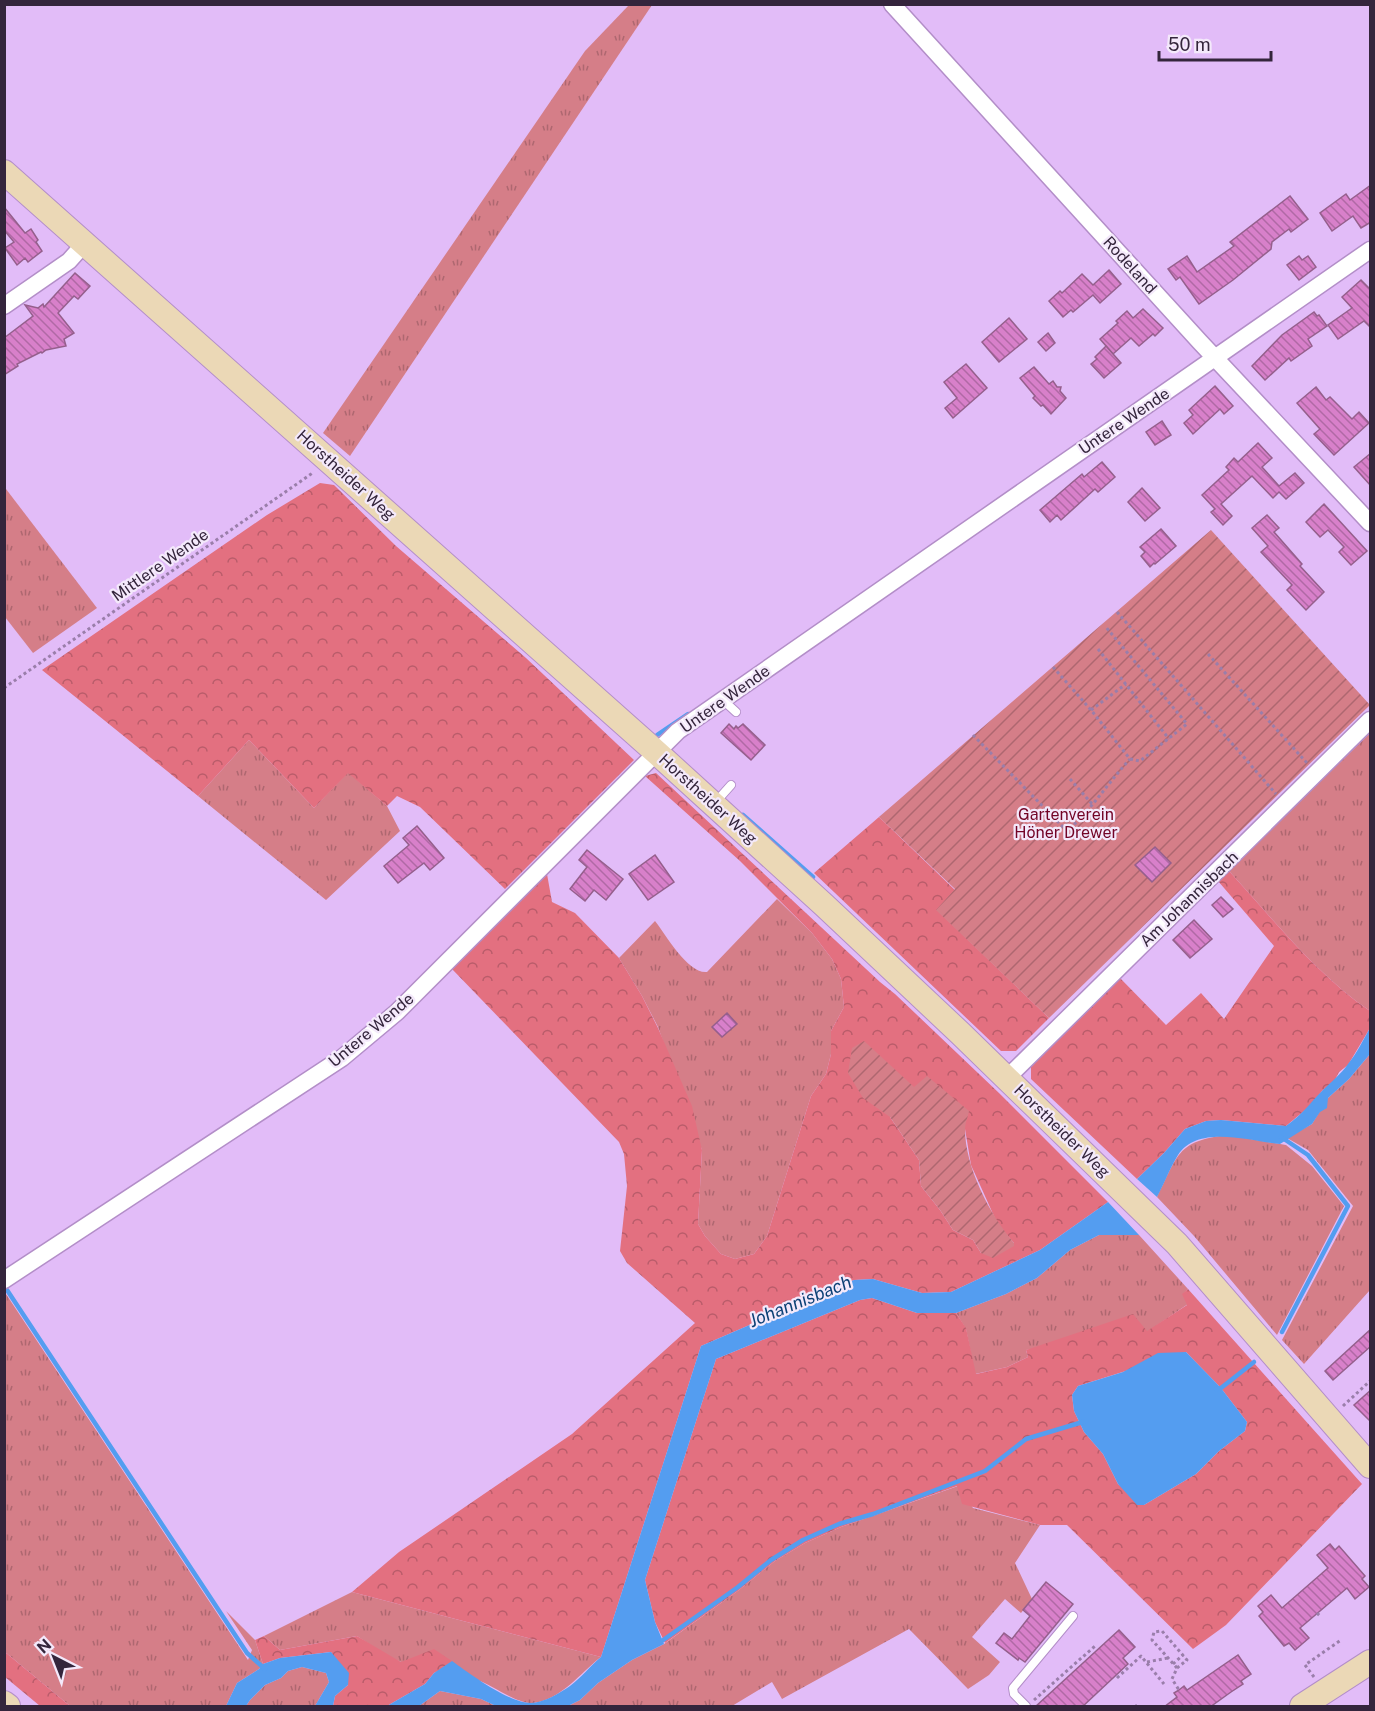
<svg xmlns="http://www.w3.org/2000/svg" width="1375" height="1711" font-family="'Public Sans',sans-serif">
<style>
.grass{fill:url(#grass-tufts)}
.forest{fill:url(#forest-crowns);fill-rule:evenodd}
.garden{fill:url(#garden-furrows)}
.water{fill:#549df0}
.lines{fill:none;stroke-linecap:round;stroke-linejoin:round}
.stream{stroke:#549df0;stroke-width:4.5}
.building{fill:url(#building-back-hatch);stroke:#955f8c;stroke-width:1.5}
.lane-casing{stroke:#b38ec8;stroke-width:10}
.street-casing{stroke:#b38ec8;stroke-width:19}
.secondary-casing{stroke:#b38ec8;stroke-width:26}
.path{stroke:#9a7eaa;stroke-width:3;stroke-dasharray:3 3;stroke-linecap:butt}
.lane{stroke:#fff;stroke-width:8}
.street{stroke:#fff;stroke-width:16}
.secondary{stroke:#ebd8b6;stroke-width:24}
.labels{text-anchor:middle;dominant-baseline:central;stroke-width:4.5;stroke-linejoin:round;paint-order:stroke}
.street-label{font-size:16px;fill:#34253c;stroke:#f4e9fb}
.park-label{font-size:16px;fill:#720325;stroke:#f4e9fb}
.water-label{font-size:18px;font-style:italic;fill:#0d4176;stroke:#f4e9fb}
</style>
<defs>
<pattern id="grass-tufts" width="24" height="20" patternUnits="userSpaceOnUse" patternTransform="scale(1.5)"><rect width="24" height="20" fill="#d57e88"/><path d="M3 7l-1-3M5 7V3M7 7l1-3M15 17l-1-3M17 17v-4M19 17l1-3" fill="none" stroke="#ae6770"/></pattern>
<pattern id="forest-crowns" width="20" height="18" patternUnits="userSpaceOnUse" patternTransform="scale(1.5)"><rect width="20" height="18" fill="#e37080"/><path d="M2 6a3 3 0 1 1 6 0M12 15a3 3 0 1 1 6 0" fill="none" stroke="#b95c6a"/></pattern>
<pattern id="garden-furrows" width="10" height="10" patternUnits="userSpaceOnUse" patternTransform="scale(1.5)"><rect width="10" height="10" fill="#d57e88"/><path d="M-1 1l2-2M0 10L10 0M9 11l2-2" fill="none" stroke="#ae6770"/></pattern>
<pattern id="building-back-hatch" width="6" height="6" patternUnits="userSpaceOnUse" patternTransform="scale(1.5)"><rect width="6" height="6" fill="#d880ca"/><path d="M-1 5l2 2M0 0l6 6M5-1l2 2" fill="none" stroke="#b069a5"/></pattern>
</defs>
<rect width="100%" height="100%" fill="#e2bcf8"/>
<g class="grass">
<polygon points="629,5 652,5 350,456 323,433 585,51"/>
<polygon points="6,489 97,608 33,653 5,617 4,490"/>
<path d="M1370,733V1011C1315,973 1274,920 1229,871Z"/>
<polygon points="249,740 314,808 348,772 387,806 400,831 326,900 198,796"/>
<path d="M777,899L812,933L832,959L841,979L844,1007L831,1031V1054L826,1074L811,1096L767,1236L754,1254L735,1259L721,1254L705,1236L698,1224L702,1150L658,1027L642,996L619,958L655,921C666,935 688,974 707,972Z"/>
<polygon points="1370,1054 1370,1290 1304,1364 1282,1340 1353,1206 1308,1150 1287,1138 1312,1124 1328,1098 1349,1079"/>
<path d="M1227,1135L1286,1145L1312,1166L1344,1206L1277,1335L1194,1236L1157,1197C1178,1156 1176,1141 1227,1135Z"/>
<polygon points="1099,1235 1139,1235 1188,1289 1183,1294 1188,1304 1147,1332 1026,1350 1028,1357 1007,1367 975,1374 966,1329 956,1313 1006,1294 1037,1278 1070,1250"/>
<polygon points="4,1291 248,1660 252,1650 226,1611 255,1640 263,1664 259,1669 237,1683 226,1706 70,1706 5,1652"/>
<polygon points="958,1486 973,1508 1040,1525 1015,1563 1032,1599 1021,1613 1005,1599 972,1637 1000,1662 989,1675 968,1689 909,1629 782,1699 772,1682 732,1706 568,1706 580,1700 598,1683 632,1660 664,1644 739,1590 775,1561 805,1543 841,1527"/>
<path d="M352,1592L601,1657C580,1673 561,1700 533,1703C516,1704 493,1685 477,1680C453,1673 424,1672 401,1662C386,1656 371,1645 357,1636L280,1650L264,1636Z"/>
<polygon points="302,1667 326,1673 329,1682 315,1706 246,1706 250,1700 265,1685 281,1678 288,1671"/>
<polygon points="440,1691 481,1699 496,1706 419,1706"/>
</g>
<g class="forest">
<polygon points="320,483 334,485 396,546 526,658 634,760 505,889 420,807 397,796 387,806 348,773 314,808 249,740 198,796 42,670 267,515"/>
<path d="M656,773L880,982L895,994L999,1093L1108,1202L1040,1250L951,1292L922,1293L873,1279L854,1280L701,1346L601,1657L352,1592L399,1552L572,1434L695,1323L627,1263L620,1251L627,1186L624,1154L619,1142L452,969L547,874L552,902L575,913L619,958L642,996L658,1028L692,1106L702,1150L698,1224L705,1236L721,1254L735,1259L754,1254L767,1236L811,1096L826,1074L831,1054V1031L844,1007L841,979L832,959L812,933L740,861L645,776ZM890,1117L965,1129L971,1165L998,1225L1014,1243L981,1253L973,1240L953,1230L940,1210L921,1186L919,1160Z"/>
<polygon points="879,817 955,890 937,910 1049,1018 1016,1051 1001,1051 814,873"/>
<path d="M1229,871C1274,920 1315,973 1370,1011V1028L1348,1065L1339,1072L1335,1080L1322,1091L1310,1106L1286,1126L1221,1120L1206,1121L1185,1129L1164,1153L1137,1179L1031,1079V1065L1120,978L1166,1025L1201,993L1224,1019L1274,946L1218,881Z"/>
<path d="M1188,1289L1362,1484L1226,1625L1193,1649L1067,1525H1040L962,1504L957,1486L841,1527L805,1543L775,1561L739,1590L665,1643L655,1622L645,1580L716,1359L860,1300L872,1298L917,1313H956L966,1328L976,1374L1007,1367L1028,1357L1026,1350L1133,1314L1147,1331L1187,1305L1182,1294ZM1186,1352L1221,1388L1247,1422L1245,1431L1219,1451L1196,1474L1144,1505L1118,1484L1103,1454L1084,1432L1074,1411L1072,1395L1078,1386Z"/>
<polygon points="264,1636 280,1650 357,1636 401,1662 434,1649 452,1661 434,1673 425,1684 387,1706 333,1706 335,1696 348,1685 331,1652 280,1658 263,1664 255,1640"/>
<polygon points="4,1652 5,1652 70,1706 40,1706 5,1677"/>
</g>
<g class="garden">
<polygon points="1211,530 1370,705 1049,1018 936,910 955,889 879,817"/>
<path d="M864,1041L914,1087L927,1076L969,1111C968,1117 965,1123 965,1129C965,1167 990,1215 1014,1243V1246L993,1258L981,1253L973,1240L953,1230L940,1210L921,1186L919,1160L890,1117L863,1098L848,1073L852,1048Z"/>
</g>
<g class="water">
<path d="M1370,1028V1054L1349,1079L1328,1098L1327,1108L1320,1112L1312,1124L1280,1144C1250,1141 1198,1124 1178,1155C1170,1168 1164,1184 1157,1197L1137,1179L1164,1153L1185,1129L1206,1121L1221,1120L1286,1126C1303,1114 1309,1104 1323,1090C1331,1082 1341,1074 1348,1064C1357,1053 1363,1040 1370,1028Z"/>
<path d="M1108,1202L1139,1235H1099L1070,1250L1037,1278L1006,1294L956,1313H917L872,1298L860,1300L716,1359L645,1580L655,1622L664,1644L632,1660L598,1683L580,1700L568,1706H496L481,1699L440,1691L419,1706H387L425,1684L434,1673L452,1661C470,1674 509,1703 531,1703C543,1703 560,1693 570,1686C581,1678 590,1666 601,1657L701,1346L854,1280L873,1279L922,1293L951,1292L1040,1250Z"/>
<polygon points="1186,1352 1221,1388 1247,1422 1245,1431 1219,1451 1196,1474 1144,1505 1137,1505 1118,1484 1103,1454 1084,1432 1074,1411 1072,1395 1078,1386 1123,1372 1158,1353"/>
<polygon points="331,1652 349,1673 348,1685 335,1696 333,1706 315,1706 329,1682 326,1673 302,1667 288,1671 281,1678 265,1685 250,1700 246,1706 226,1706 237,1683 259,1669 263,1664 280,1658"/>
</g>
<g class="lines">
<g class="stream">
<polyline points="657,735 688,714"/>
<polyline points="743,815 813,877"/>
<polyline points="1281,1137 1308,1155 1348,1206 1282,1332"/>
<polyline points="7,1290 247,1653 265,1669"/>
<polyline points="1216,1389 1221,1388 1254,1362"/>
<polyline points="659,1643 738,1587 771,1560 803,1540 839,1524 873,1514 985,1471 1026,1439 1086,1421"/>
</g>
</g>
<g class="building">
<polygon points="1371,185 1371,222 1361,228 1353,216 1332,231 1320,213 1346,194 1350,200"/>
<polygon points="1290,196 1308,219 1291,232 1289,229 1272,242 1271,249 1233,280 1199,304 1180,277 1176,280 1168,269 1187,256 1197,272 1234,246 1230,242"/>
<polygon points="4,207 25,233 31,229 38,240 36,242 42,251 28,262 25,258 17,265 5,248 14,242 4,230"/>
<polygon points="1299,256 1302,260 1308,256 1316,267 1299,280 1287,265"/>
<polygon points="1109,270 1121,284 1100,303 1093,295 1073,312 1071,310 1063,317 1049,301 1060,291 1062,293 1082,274 1093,285"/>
<polygon points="75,273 90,286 78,299 74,296 58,313 74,333 64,339 66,346 46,350 42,353 41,352 17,364 18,366 4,375 4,338 33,316 25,305 38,308 43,304 44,307"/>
<polygon points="1361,280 1371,290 1371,328 1364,321 1338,339 1328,325 1352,308 1342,297"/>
<polygon points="1143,309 1163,328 1155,336 1153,334 1139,346 1131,338 1113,354 1100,339 1118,323 1116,321 1127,311 1133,318"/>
<polygon points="1314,312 1317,316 1319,315 1327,326 1308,339 1312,346 1291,361 1289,358 1265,380 1252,366 1282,335"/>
<polygon points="1009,318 1027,339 999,362 982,342"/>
<polygon points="1048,333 1055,343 1046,351 1038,342"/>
<polygon points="1106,346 1121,363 1104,378 1091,364 1097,359 1095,357"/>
<polygon points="966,364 987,388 953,418 945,408 957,398 944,382"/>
<polygon points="1034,367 1049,384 1053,381 1057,387 1061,387 1060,391 1066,398 1051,414 1043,405 1041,406 1033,398 1035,396 1020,378"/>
<polygon points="1215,386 1233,406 1224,414 1220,409 1193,434 1184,423 1193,415 1189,410"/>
<polygon points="1316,387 1326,400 1330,397 1352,419 1359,412 1369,423 1334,455 1314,434 1320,429 1297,403"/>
<polygon points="1162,421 1171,435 1155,445 1146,432"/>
<polygon points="1258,443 1272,458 1262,467 1279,486 1295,473 1304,483 1286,499 1279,492 1273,498 1252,476 1221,504 1232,516 1223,525 1211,512 1215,509 1202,495 1229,470 1226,467 1234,458 1238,462"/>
<polygon points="1371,453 1371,486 1354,467"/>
<polygon points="1102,462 1115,477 1098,492 1095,489 1061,520 1057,515 1050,522 1040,510 1082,474 1084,477"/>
<polygon points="1142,488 1160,508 1145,521 1128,502"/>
<polygon points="1324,504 1367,551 1351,565 1339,552 1344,547 1328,530 1320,537 1306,522"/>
<polygon points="1267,515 1279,528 1274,532 1302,564 1300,566 1324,592 1306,610 1287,590 1292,585 1261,552 1268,546 1252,528"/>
<polygon points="1161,529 1176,546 1155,564 1154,563 1150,567 1141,556 1145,552 1140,547"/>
<polygon points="729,724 734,729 736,726 738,728 743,724 765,745 751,760 721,733"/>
<polygon points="417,826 444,858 430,870 424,863 398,883 384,866 409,845 403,838"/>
<polygon points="1155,847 1171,863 1152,882 1135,865"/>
<polygon points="587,850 623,879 606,900 594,890 585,901 570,889 587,867 579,860"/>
<polygon points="655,855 674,882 648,900 629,874"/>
<polygon points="1221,897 1233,909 1223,917 1212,905"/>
<polygon points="1194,920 1212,939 1190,958 1173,940"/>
<polygon points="727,1013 737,1024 722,1037 712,1027"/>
<polygon points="1371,1329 1371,1346 1333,1380 1325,1371"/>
<polygon points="1371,1390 1371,1422 1354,1405"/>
<polygon points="1330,1544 1335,1550 1339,1546 1365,1576 1362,1579 1369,1587 1355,1599 1347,1588 1300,1628 1309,1638 1295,1650 1289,1643 1284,1646 1259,1616 1263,1612 1258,1606 1271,1595 1282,1608 1328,1568 1317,1555"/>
<polygon points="1046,1582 1073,1604 1025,1662 1019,1658 1018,1660 996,1643 1004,1633 1012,1639 1030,1616 1023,1610"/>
<polygon points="1119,1630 1135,1647 1123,1658 1128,1664 1082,1707 1035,1707"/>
<polygon points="1238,1655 1251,1674 1241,1681 1243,1684 1231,1692 1210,1707 1164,1707 1177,1697 1174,1693 1179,1690 1184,1686 1187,1690"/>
</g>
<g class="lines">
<g class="lane-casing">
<g id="lane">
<polyline points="723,700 736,712"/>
<polyline points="714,804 731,785"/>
<polyline points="1026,1706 1014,1694 1013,1688 1073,1616"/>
</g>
</g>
<g class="street-casing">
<g id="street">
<polyline points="892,4 1200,342 1370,523"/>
<polyline points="4,306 69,261 85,243"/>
<polyline points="1007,1078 1370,720"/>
<polyline points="4,1280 342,1058 397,1012 678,731 1370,250"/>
</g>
</g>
<g class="secondary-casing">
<g id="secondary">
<polyline points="4,172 656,752 824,905 960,1033 1177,1244 1370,1466"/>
<polyline points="4,1703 8,1706"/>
<polyline points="1302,1706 1370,1662"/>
</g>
</g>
<g class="path">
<polyline points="1117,612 1276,794"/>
<polyline points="1098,649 1169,739"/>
<polyline points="1208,654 1307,763"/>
<polyline points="1053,667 1091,710 1130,759 1140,761 1187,724 1105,626"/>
<polyline points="4,688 314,472"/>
<polyline points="1091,710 1126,684"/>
<path d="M973,735L1067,831C1091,810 1108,783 1130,759"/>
<polyline points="1070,779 1093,805"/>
<polyline points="1343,1406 1370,1381"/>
<polyline points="1317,1613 1320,1616"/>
<polyline points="1147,1662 1168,1658"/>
<polyline points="1173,1664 1183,1655"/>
<polyline points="1177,1668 1152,1640 1154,1632 1162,1631 1187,1660 1177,1668 1172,1679 1179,1690"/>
<polyline points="1314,1677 1305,1665 1341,1640"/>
<polyline points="1117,1678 1141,1656 1164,1684"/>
<polyline points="1034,1700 1095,1646"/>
<polyline points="1135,1705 1136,1706"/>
</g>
<use href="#lane" class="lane"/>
<use href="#street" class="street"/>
<use href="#secondary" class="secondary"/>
</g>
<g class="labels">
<g class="street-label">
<text transform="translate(1130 265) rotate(48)">Rodeland</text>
<text transform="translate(1124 421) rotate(-34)">Untere Wende</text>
<text transform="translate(346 475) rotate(42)">Horstheider Weg</text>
<text transform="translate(160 565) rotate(-35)">Mittlere Wende</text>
<text transform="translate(725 699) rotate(-35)">Untere Wende</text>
<text transform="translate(708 799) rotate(42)">Horstheider Weg</text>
<text transform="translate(1189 899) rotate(-44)">Am Johannisbach</text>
<text transform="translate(371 1030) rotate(-40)">Untere Wende</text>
<text transform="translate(1062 1131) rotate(44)">Horstheider Weg</text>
</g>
<g class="park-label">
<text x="1066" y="814">Gartenverein<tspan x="1066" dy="18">Höner Drewer</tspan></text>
</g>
<g class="water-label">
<text transform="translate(800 1301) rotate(-22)">Johannisbach</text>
</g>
</g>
<rect width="1375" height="1711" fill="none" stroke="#34253c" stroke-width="12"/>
<g transform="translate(54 1657) rotate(318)" stroke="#f4e9fb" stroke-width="4.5" paint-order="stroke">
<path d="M0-4.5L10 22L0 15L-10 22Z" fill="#34253c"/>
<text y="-9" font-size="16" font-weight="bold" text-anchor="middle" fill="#34253c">N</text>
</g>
<path d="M1159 51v9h112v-9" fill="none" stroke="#34253c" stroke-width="3"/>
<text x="1168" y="51" font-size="18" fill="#34253c" stroke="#f4e9fb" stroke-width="4.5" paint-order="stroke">50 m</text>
</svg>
